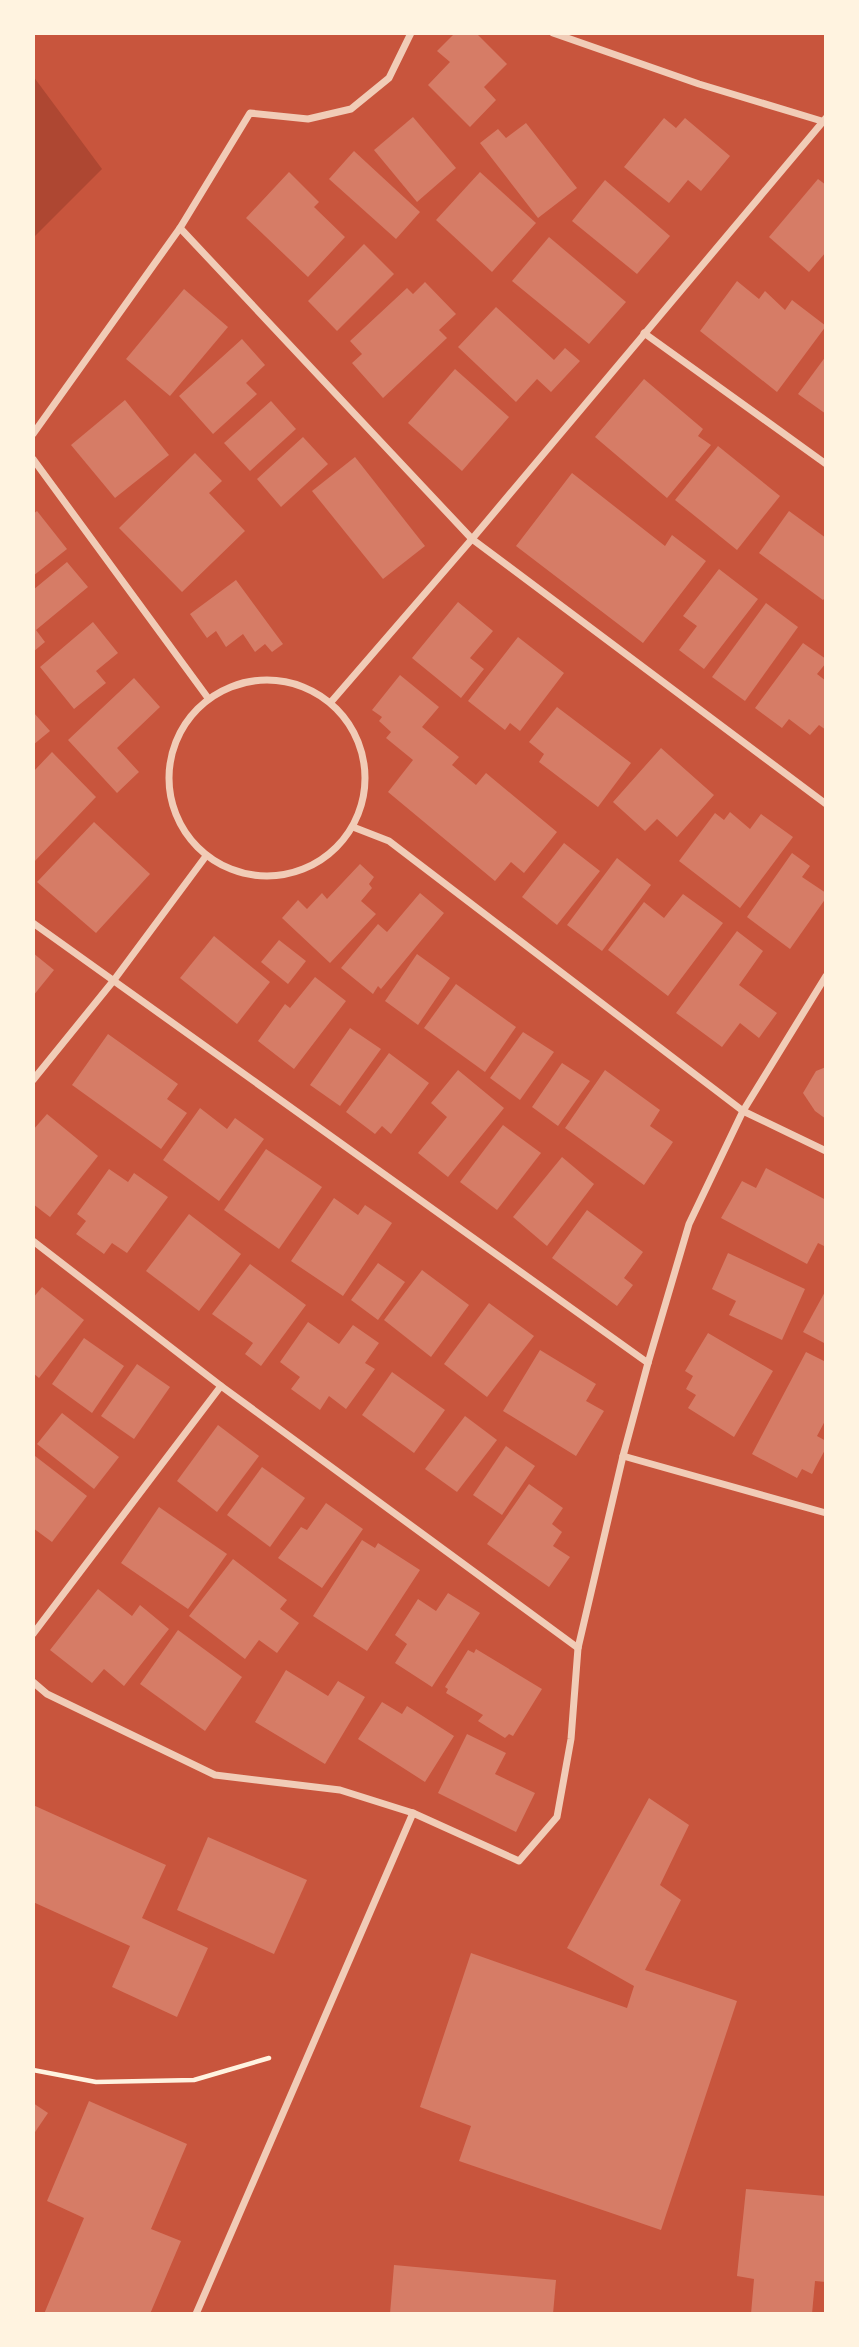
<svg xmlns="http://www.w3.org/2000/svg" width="859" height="2347" font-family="Bitter,serif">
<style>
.green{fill:#ae4732}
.building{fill:#d67c66}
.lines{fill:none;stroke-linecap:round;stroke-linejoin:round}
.path{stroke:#fff3e0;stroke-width:4.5}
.minor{stroke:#f1ccb7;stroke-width:7}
</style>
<rect width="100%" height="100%" fill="#c8553d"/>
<polygon class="green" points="33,76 102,169 33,238"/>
<g class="building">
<polygon points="455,33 476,33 507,64 484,87 496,100 470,127 428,85 450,62 437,51"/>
<polygon points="413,117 456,168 417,202 374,150"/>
<polygon points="664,118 676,128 685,118 730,156 701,191 688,180 669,203 624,167"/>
<polygon points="526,123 577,188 538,218 480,143 498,129 506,138"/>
<polygon points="354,151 420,212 396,239 329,179"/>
<polygon points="289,172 319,202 314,207 345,237 308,277 246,218"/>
<polygon points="480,172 536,223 492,272 436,220"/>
<polygon points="818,179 826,185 826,252 809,272 769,237"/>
<polygon points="605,180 670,236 637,274 572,221"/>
<polygon points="549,237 626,302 589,344 512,281"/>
<polygon points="364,244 394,274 337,331 308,301"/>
<polygon points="737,281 759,299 765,291 785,310 792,300 826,326 777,392 700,331"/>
<polygon points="425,282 456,314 439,330 447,338 383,398 352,363 362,354 350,341 407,288 413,294"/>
<polygon points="184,289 228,327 170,396 126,359"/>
<polygon points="496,307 554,360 565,348 580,361 551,392 537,379 516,402 458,347"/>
<polygon points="242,339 265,365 246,383 257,394 213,434 179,396"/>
<polygon points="826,356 826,414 798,394"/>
<polygon points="455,369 509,417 462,471 408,423"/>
<polygon points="644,379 703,429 698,436 711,445 667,498 595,437"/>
<polygon points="125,400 169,455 115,498 71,445"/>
<polygon points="271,401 296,429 250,471 224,443"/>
<polygon points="303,437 328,464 281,507 257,479"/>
<polygon points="718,446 780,496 737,550 675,500"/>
<polygon points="195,453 222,481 209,493 245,531 182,592 119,528"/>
<polygon points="355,457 425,546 383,579 312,491"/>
<polygon points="572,473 665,546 672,535 706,561 643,643 516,546"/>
<polygon points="37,511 67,549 33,576 33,514"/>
<polygon points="789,511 826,538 826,597 823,600 759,553"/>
<polygon points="67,562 88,587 36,630 45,642 33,652 33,590"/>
<polygon points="719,569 758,599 704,669 679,650 697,626 683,616"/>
<polygon points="236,580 283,644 272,652 265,644 255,652 243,634 226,647 216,631 207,638 190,614"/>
<polygon points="458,602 493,631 470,658 484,669 461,698 412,658"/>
<polygon points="766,603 798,627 745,701 712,677"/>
<polygon points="93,622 118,653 96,671 106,683 74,709 40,667"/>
<polygon points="518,637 564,673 520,731 510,723 505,730 468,701"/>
<polygon points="803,643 826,659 826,663 817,674 826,681 826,730 819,725 810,735 789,719 782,728 755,708"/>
<polygon points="400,675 439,707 422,727 459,757 452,765 476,785 486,773 557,832 524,873 511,862 495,881 388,792 413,760 386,738 391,732 379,721 382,717 372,710"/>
<polygon points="134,678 160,707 117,748 139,772 117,793 68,740"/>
<polygon points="557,707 631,763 598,807 539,762 544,754 529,742"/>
<polygon points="33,712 50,731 33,745"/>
<polygon points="661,748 714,795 677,837 657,819 645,831 613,802"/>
<polygon points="52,752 96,797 33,863 33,772"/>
<polygon points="730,812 750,829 761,814 793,837 740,908 679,861 715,813 724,820"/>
<polygon points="94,822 150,874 96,933 37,882"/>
<polygon points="564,843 600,871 557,925 522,897"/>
<polygon points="792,853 810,866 802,877 826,893 826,898 790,949 747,917"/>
<polygon points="617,858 651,885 602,951 567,925"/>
<polygon points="360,864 374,877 369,884 372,888 361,901 376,914 330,963 282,918 298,900 307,909 322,893 327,899"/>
<polygon points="420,893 444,913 381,989 378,986 373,994 341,968 378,924 387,932"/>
<polygon points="683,894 723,923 668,996 608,950 644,902 664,918"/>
<polygon points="737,931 763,951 739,985 777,1013 759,1038 740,1023 722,1047 676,1013"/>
<polygon points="214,936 270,982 237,1024 180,978"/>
<polygon points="279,940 306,961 288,984 261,962"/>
<polygon points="33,953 54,970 33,996"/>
<polygon points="417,954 450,978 418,1025 385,1001"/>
<polygon points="315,977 346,1001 294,1069 258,1041 285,1004 290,1008"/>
<polygon points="456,984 516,1027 485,1072 424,1028"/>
<polygon points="350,1028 381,1049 340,1106 310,1085"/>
<polygon points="523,1032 554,1052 520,1100 490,1078"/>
<polygon points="108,1034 178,1084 167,1099 187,1113 161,1149 72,1085"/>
<polygon points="389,1053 429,1083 391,1134 382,1126 375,1134 346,1112"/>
<polygon points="562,1063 590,1081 558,1126 532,1107"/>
<polygon points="826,1067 826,1119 815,1111 803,1093 816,1071"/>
<polygon points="458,1070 504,1108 448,1177 418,1153 447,1117 431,1103"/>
<polygon points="605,1070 660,1110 650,1126 673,1142 644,1185 565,1128"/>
<polygon points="200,1108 227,1129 235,1118 264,1139 219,1201 163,1160"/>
<polygon points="47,1114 98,1156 50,1217 33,1204 33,1130"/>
<polygon points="503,1125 541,1153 497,1210 460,1182"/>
<polygon points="266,1149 322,1187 279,1249 224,1210"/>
<polygon points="562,1157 594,1184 547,1246 513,1217"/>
<polygon points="766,1168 826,1200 826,1247 818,1243 807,1264 721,1218 742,1181 756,1188"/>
<polygon points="109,1169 128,1182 134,1173 168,1197 127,1253 112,1243 104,1254 76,1234 86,1221 77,1214"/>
<polygon points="334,1198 358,1215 365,1205 392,1223 343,1296 291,1261"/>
<polygon points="587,1210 643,1252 624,1278 633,1285 617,1306 552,1258"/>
<polygon points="189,1214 241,1254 199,1311 146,1271"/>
<polygon points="728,1253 805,1289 782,1340 729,1315 736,1301 712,1289"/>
<polygon points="378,1263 405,1282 378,1320 351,1300"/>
<polygon points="250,1264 306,1305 261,1366 245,1354 253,1343 212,1314"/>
<polygon points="422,1270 469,1305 431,1357 384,1320"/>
<polygon points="42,1287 84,1320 39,1378 33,1373 33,1298"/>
<polygon points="826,1290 826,1344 803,1332"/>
<polygon points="489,1303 534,1336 487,1397 444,1364"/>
<polygon points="308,1322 339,1344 353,1325 379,1343 365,1363 375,1369 346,1409 329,1396 320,1410 291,1389 300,1377 280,1362"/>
<polygon points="708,1333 773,1371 734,1437 688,1408 696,1395 686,1389 693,1376 685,1371"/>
<polygon points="84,1338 124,1366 92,1413 52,1384"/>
<polygon points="540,1350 596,1384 586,1401 604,1411 576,1456 503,1411"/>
<polygon points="806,1352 826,1362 826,1419 817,1436 826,1441 826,1448 812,1474 802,1469 797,1478 752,1454"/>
<polygon points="137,1364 170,1387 134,1439 101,1416"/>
<polygon points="392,1372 445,1410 414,1453 362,1415"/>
<polygon points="62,1413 119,1457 94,1489 37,1444"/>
<polygon points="465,1416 497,1440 457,1492 425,1469"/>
<polygon points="218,1425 259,1456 217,1512 177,1481"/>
<polygon points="506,1446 535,1466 502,1515 473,1495"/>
<polygon points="35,1456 87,1496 52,1542 33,1528"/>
<polygon points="262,1467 305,1498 270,1547 227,1515"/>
<polygon points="529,1484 563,1508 552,1524 562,1532 553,1546 570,1557 549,1587 487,1544"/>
<polygon points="326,1503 363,1529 322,1588 278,1558 301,1527 307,1530"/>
<polygon points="159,1507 227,1554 188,1609 121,1563"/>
<polygon points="362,1540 375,1548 378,1543 420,1570 367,1651 313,1616"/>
<polygon points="233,1559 287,1600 280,1609 299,1623 277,1653 259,1640 245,1659 189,1616"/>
<polygon points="98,1589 132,1616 140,1605 169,1629 124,1686 104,1669 92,1683 50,1650"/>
<polygon points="448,1593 480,1613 432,1687 395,1663 407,1644 395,1635 418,1599 436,1611"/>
<polygon points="178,1630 242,1677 205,1731 140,1684"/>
<polygon points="476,1649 542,1689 513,1736 509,1734 505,1738 478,1721 483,1715 446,1693 448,1689 445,1687 468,1650 474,1653"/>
<polygon points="286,1670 328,1696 338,1681 365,1697 325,1764 255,1722"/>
<polygon points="382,1702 402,1714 407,1706 454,1736 425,1782 358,1739"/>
<polygon points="467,1734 506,1753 495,1774 535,1793 516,1832 438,1793"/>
<polygon points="649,1798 689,1825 660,1885 681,1900 645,1970 737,2001 661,2230 459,2161 471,2126 420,2107 471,1953 627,2008 634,1986 567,1948"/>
<polygon points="33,1805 166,1865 142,1918 208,1948 177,2017 112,1987 130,1946 33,1902"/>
<polygon points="208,1837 307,1880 274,1954 177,1910"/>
<polygon points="89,2101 187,2144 151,2229 181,2241 150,2314 44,2314 84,2218 47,2201"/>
<polygon points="33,2103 48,2113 33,2135"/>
<polygon points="746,2189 826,2196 826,2282 815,2281 812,2314 751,2314 754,2279 737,2276"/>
<polygon points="394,2265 556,2280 553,2314 390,2314"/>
</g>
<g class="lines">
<polyline class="path" points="33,2070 96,2082 194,2080 269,2058"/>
<g class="minor">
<polyline points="553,33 699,84 825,122"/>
<polyline points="180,228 472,539 826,804"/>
<polyline points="644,333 826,464"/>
<polyline points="33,434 180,228 250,113 308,119 351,109 389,78 411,33"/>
<polyline points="33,459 208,698"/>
<circle cx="267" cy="778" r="98"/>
<polyline points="331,702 472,539 826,118"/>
<polyline points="353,827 389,841 743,1111 826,1151"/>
<polyline points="33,923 648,1363"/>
<polyline points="33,1080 114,980 206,856"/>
<polyline points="33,1241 221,1386 578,1648"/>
<polyline points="623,1456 826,1513"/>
<polyline points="33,1634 221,1386"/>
<polyline points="33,1682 47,1694 215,1775 340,1790 413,1813 519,1861 557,1817 571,1739 578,1648 623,1456 648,1363 689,1224 743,1111 826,976"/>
<polyline points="196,2314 413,1813"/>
</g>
</g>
<rect width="859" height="2347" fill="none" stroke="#fff3e0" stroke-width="70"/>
</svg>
